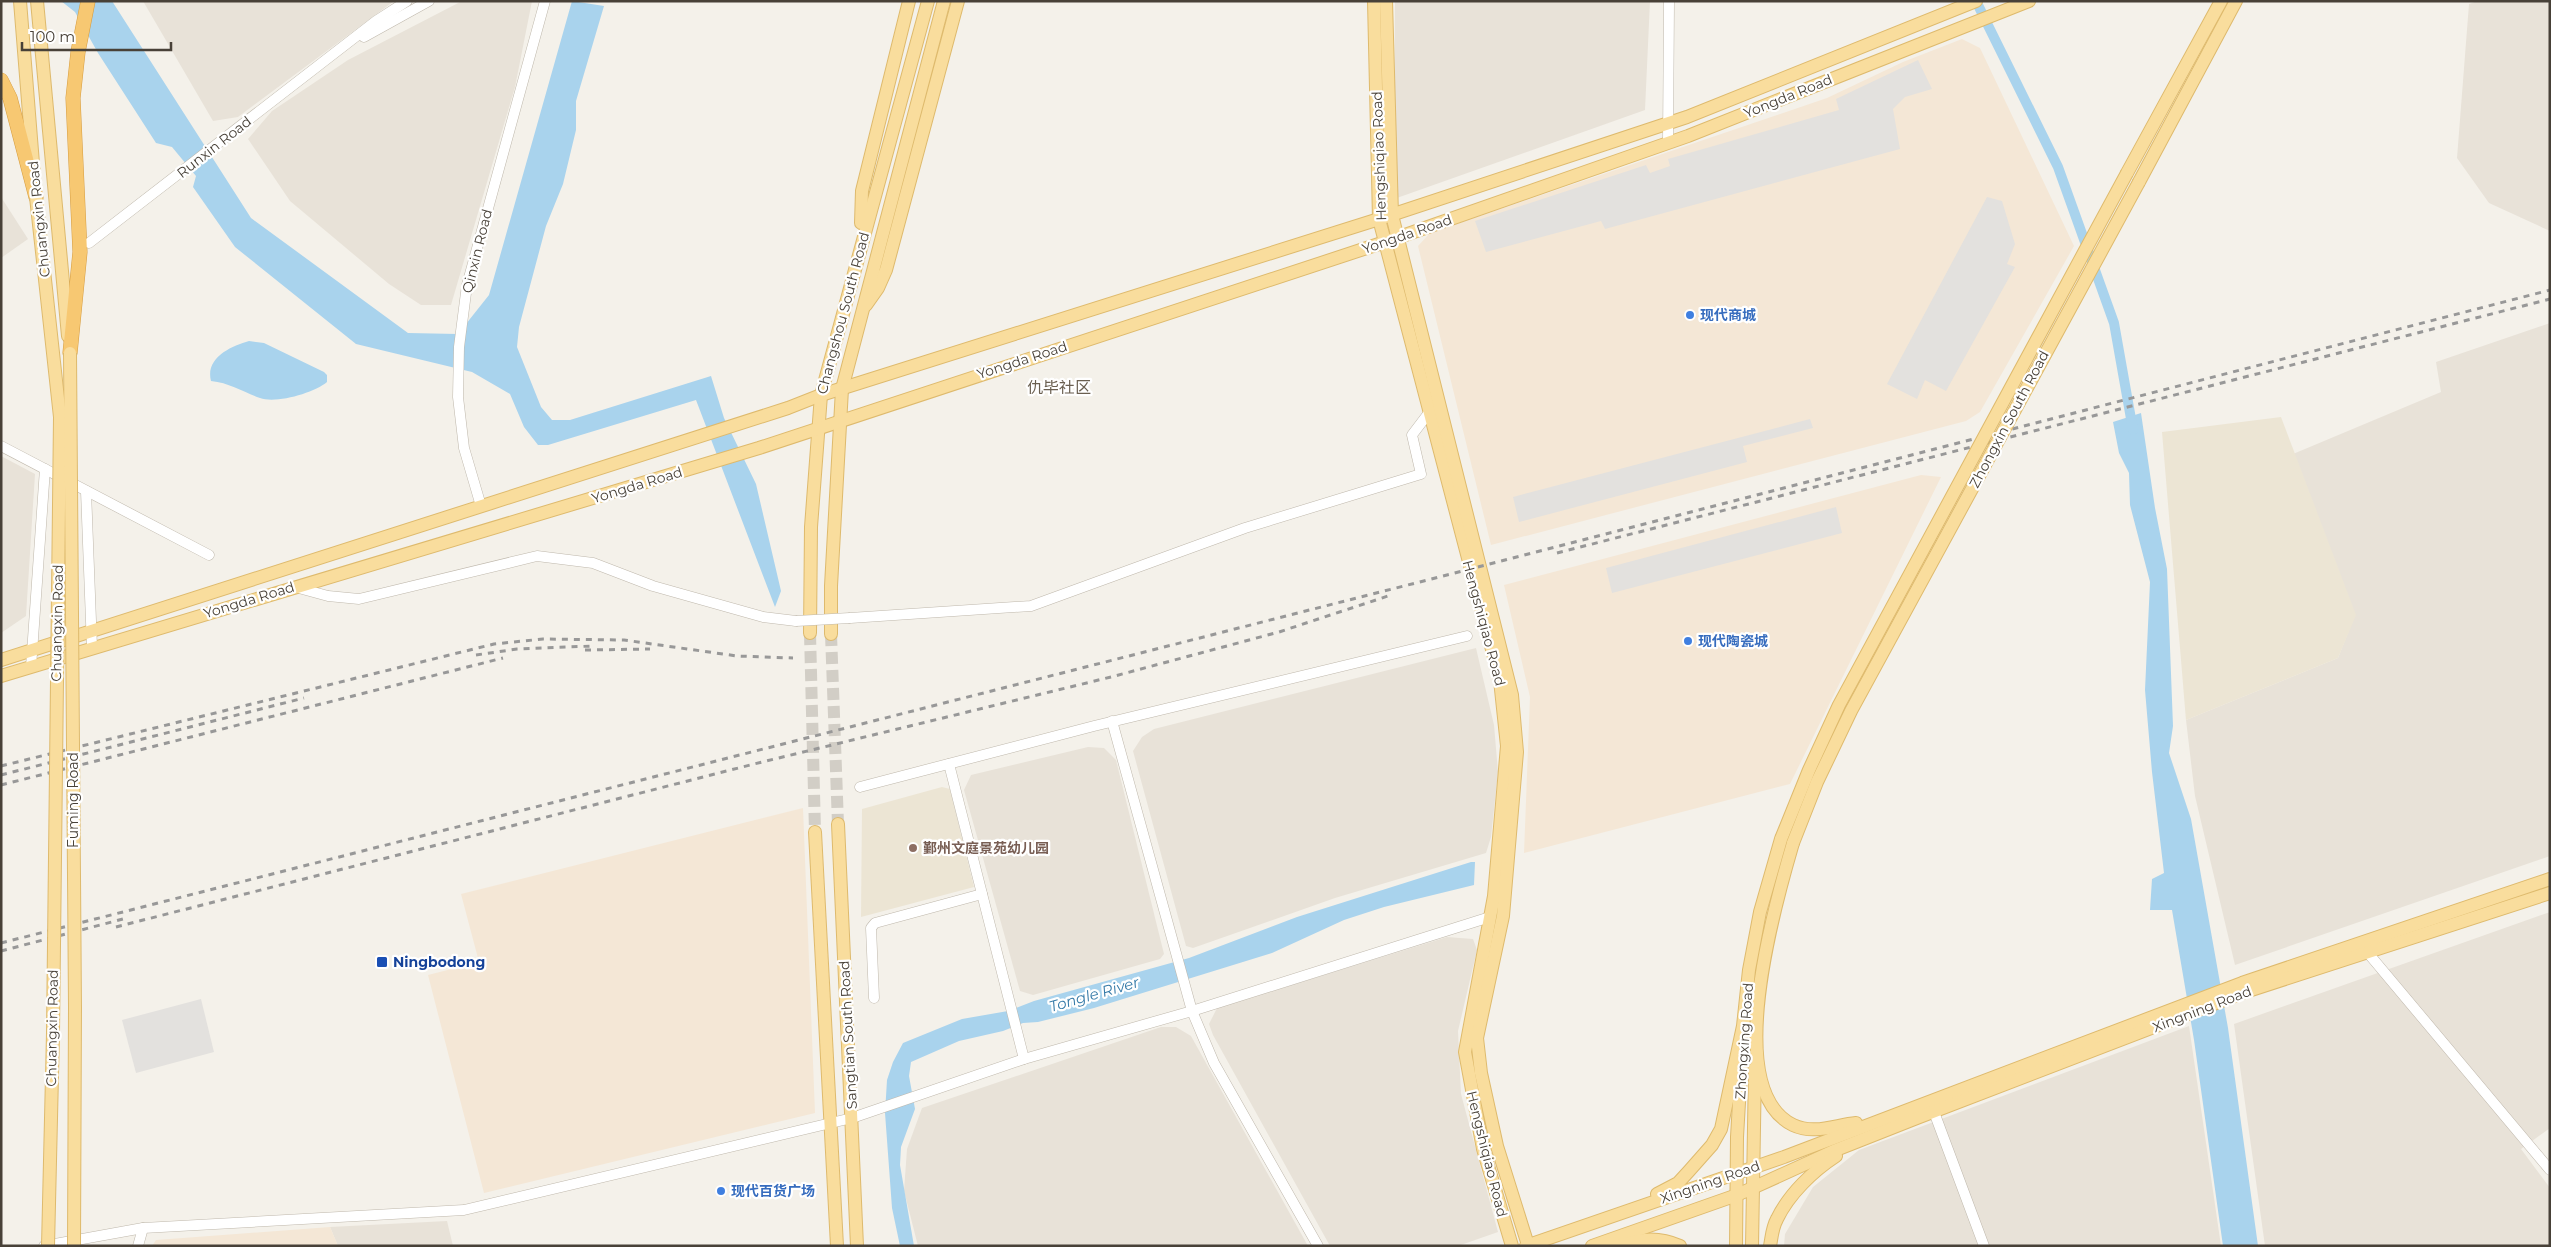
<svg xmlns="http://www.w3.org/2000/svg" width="2551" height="1247" font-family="Montserrat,'Noto Sans SC',sans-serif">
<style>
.residential{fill:#e8e2d8}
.commercial{fill:#f4e7d6}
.education{fill:#ece5d4}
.parking{fill:#e3e1de}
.water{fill:#a9d3ed}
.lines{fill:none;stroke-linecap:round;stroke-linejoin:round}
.canal{stroke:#a9d3ed;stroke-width:10}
.major-tunnel{stroke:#d2cec6;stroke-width:12;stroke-dasharray:12 6;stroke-linecap:butt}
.minor-casing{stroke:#bfb8ac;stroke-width:11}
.major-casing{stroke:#deba6d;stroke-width:14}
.highway-casing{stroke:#d69d41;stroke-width:15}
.minor{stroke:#fff;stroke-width:10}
.major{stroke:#f9dd9d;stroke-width:12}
.highway{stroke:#f7c872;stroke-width:14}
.rail{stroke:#989898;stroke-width:3;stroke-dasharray:6 6;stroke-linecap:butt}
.minor-bridge-casing{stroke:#bfb8ac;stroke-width:11;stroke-linecap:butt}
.major-bridge-casing{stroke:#deba6d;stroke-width:14;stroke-linecap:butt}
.minor-bridge{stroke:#fff;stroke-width:10}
.major-bridge{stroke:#f9dd9d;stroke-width:12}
.shop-dot{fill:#3f7fe0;stroke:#fff;stroke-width:2}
.education-dot{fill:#8d6e63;stroke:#fff;stroke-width:2}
.transit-dot{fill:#1a4fb4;stroke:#fff;stroke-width:2}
.labels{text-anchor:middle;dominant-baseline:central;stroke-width:4.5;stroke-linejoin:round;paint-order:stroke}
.street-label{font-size:14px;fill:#484138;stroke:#fff}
.shop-label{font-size:14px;font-weight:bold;fill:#366cbe;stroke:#fff;text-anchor:start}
.education-label{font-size:14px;font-weight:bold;fill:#785e54;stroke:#fff;text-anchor:start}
.transit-label{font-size:14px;font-weight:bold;fill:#164399;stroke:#fff;text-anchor:start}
.water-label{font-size:15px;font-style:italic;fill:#3479a7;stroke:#fff}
.quarter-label{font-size:16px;fill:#6a5f50;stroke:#fff}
</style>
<rect width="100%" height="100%" fill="#f4f1ea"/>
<g class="residential">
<polygon points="143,1 394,1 238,117 213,121"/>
<polygon points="462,1 532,1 515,87 451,305 421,305 389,284 290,201 248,139 272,111 348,60"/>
<polygon points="1395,1 1650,1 1645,110 1394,199"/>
<polygon points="2478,1 2550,1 2550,231 2489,203 2457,158 2469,4"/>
<polygon points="1,197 28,239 1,258"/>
<polygon points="2550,323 2550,856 2235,965 2195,796 2186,720 2338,658 2355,615 2293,454 2441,392 2436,362"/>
<polygon points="1,456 35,474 26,616 1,633"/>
<polygon points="1476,648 1494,725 1498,772 1491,837 1486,853 1335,898 1193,948 1186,946 1133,751 1142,737 1154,729"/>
<polygon points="1088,747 1104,748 1116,760 1164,954 1160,959 1033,995 1020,991 964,790 971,775"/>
<polygon points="2550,912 2550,1128 2521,1149 2550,1188 2550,1246 2265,1246 2234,1024"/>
<polygon points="1447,937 1473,939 1477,950 1458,1031 1461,1094 1498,1232 1458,1246 1330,1246 1213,1035 1209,1024 1217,1008"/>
<polygon points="2189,1026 2221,1246 1784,1246 1785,1234 1813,1187 1859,1150"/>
<polygon points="1161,1027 1176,1027 1191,1036 1308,1246 918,1246 904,1191 907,1149 922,1108"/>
<polygon points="447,1221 453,1246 338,1246 330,1227"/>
</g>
<g class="commercial">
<polygon points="1962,39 1980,48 2074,246 1980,412 1966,421 1491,545 1418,246 1430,233 1827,98 1903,62"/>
<polygon points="1921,475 1941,477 1790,784 1524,853 1530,697 1504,585"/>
<polygon points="803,808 815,1113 484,1193 428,975 479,962 461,894"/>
<polygon points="330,1227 338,1246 152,1246 156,1240"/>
</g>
<g class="education">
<polygon points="2281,417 2356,615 2338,658 2186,720 2162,432"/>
<polygon points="942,787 950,789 974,887 861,917 862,809"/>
</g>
<g class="parking">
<polygon points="1918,60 1932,89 1905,97 1893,109 1900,149 1605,229 1601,221 1486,252 1475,221 1646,165 1650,173 1670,166 1668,159 1839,110 1836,99"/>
<polygon points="1987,197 2002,201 2015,244 2007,264 2015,267 1946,391 1925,380 1917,399 1887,384"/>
<polygon points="1810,419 1813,428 1743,446 1747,462 1519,522 1513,497"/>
<polygon points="1836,507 1842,533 1612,593 1606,568"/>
<polygon points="201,999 214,1052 136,1073 122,1020"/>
</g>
<g class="water">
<polygon points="61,1 112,1 251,218 408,333 458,334 489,295 572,1 604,6 576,101 576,130 563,184 546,226 519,327 517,347 541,407 552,420 570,420 711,376 724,418 756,484 781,591 775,607 696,400 548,445 538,445 524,427 510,394 472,372 356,344 235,247 193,187 196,176 172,147 156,143 98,53 75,12"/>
<path d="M249,341L264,343L324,372L327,375V382C314,393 276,404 260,398C243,392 230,383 211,381C205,358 231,346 249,341Z"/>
<polygon points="2141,413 2155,508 2167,569 2173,726 2169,753 2191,819 2228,1028 2258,1246 2223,1246 2194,1040 2172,910 2150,910 2152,879 2164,873 2152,772 2145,690 2150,582 2130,505 2129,473 2119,453 2113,422"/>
<polygon points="1471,862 1475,862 1474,885 1384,907 1344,920 1272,953 1094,1008 1038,1022 1023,1023 1003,1031 959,1041 911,1062 909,1076 915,1109 901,1147 900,1165 914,1246 900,1246 892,1208 885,1113 887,1080 893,1062 903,1043 962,1019 1008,1011 1034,1001 1189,958 1297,917"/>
</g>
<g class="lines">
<polyline class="canal" points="1976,1 2058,167 2114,323 2133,430"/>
<g class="major-tunnel">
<polyline points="810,633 815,832"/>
<polyline points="831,634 838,824"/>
</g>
<g class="minor-casing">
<g id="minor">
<polyline points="364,37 429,1"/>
<polyline points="1668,143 1669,1"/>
<polyline points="89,243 376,21 407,1"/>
<polyline points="1,446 209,555"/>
<polyline points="86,491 92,647"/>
<polyline points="481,506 464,448 458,397 459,347 467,285 545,1"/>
<polyline points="295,587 328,596 359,599 537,556 593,563 653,586 763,617 796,621"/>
<polyline points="850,618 1031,606 1245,528 1421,474 1412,435 1431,410"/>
<polyline points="31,667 45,469"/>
<polyline points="1112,721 1192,1011 1214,1063 1318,1246"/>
<polyline points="949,764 1024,1059"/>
<polyline points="860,787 1094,726 1467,636"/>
<polyline points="2368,953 2550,1170"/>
<polyline points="874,998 871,928 875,923 982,894"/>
<polyline points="1934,1112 1984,1246"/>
<polyline points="44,1246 143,1228 464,1210 852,1118 1024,1059 1192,1011 1490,917"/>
<polyline points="138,1246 143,1228"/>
</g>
</g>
<g class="major-casing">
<g id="major">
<polyline points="20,1 34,176"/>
<polyline points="37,1 68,336"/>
<polyline points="1374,1 1379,219 1500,680 1507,746 1494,896 1465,1052 1483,1149 1512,1246"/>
<polyline points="1386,1 1392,215 1512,695 1517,752 1503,916 1477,1038 1481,1073 1497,1146 1528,1245"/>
<polyline points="2127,173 2221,1"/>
<polyline points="2139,182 2236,1"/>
<polyline points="861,223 862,191 909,1"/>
<polyline points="866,305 878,288 886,270 958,1"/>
<polyline points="810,633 811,527 821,395 928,1"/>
<polyline points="831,634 831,586 842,389 944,1"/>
<polyline points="1,660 788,408 821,395 1379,219 1687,117 1976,1"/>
<polyline points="1,676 759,448 1385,242 1688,136 2029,1"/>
<polyline points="838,824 857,1246"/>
<polyline points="815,832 837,1246"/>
<path d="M1793,843C1776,901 1720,1089 1793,1125C1814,1135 1835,1125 1856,1123"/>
<polyline points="1657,1194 1678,1183 1689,1171 1712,1145 1721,1129 1743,1026 1749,970 1760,912 1781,839"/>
<polyline points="1526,1246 1784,1157 2242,983 2550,879"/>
<polyline points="1592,1246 1737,1195 1836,1150 1917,1118 2245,992 2550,893"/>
<path d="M1617,1246C1640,1239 1657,1236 1680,1246"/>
<polyline points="1736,1246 1737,1137 1741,1068"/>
<polyline points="1752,1246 1755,1068"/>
<path d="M1770,1246C1772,1236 1772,1228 1777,1219C1789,1194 1813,1171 1836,1156"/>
</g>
</g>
<g class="highway-casing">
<g id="highway">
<polyline points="1,80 10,98 36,197"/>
<polyline points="70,353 80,252 73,98 78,52 88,1"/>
</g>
</g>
<use href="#minor" class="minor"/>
<use href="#major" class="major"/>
<use href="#highway" class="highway"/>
<g class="rail">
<polyline points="1557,553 2550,299"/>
<polyline points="585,650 650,649"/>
<polyline points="476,655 517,649 593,646"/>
<polyline points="1,766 494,644 543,639 624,640 737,656 793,658"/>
<polyline points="1,775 304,698"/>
<polyline points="1,785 503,658"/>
<polyline points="116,927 754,764 1111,677 1279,632 1391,595"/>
<polyline points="1,943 1451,574 2550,290"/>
<polyline points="1,951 123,919"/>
</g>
<g class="minor-bridge-casing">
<polyline id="minor-bridge" points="796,621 850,618"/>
</g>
<g class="major-bridge-casing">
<g id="major-bridge">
<polyline points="36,197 60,417 53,1033 48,1246"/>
<polyline points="70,353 75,1007 74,1246"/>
<polyline points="1781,839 1809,770 1839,705 2127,173"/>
<polyline points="1793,843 1817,782 1851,711 2139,182"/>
</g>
</g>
<use href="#minor-bridge" class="minor-bridge"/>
<use href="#major-bridge" class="major-bridge"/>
</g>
<g class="shop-dot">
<circle cx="1690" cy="315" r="5"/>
<circle cx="1688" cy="641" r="5"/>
<circle cx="721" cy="1191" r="5"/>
</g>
<circle class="education-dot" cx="913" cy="848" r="5"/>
<rect class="transit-dot" x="376" y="956" width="12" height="12" rx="2.5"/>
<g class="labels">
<g class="street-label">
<text transform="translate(1788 96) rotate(-22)">Yongda Road</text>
<text transform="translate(214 147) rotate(-38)">Runxin Road</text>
<text transform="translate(1379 156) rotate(-92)">Hengshiqiao Road</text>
<text transform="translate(39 219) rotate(-96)">Chuangxin Road</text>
<text transform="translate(1407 234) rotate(-19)">Yongda Road</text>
<text transform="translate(477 251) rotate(-76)">Qinxin Road</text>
<text transform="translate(843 313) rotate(-75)">Changshou South Road</text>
<text transform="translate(1022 360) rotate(-18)">Yongda Road</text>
<text transform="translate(2009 419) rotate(-62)">Zhongxin South Road</text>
<text transform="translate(637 485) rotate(-17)">Yongda Road</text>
<text transform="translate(249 600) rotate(-17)">Yongda Road</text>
<text transform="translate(57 623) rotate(-89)">Chuangxin Road</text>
<text transform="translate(1484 623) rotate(75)">Hengshiqiao Road</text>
<text transform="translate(73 800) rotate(-90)">Fuming Road</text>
<text transform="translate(2202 1009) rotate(-21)">Xingning Road</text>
<text transform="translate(52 1028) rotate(-89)">Chuangxin Road</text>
<text transform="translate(848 1035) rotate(-93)">Sangtian South Road</text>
<text transform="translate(1744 1041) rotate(-86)">Zhongxing Road</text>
<text transform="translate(1487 1154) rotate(76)">Hengshiqiao Road</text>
<text transform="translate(1710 1182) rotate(-19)">Xingning Road</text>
</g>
<g class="shop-label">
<text x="1700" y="315">现代商城</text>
<text x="1698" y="641">现代陶瓷城</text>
<text x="731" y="1191">现代百货广场</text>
</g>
<g class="education-label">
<text x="923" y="848">鄞州文庭景苑幼儿园</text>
</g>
<g class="transit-label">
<text x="393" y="962">Ningbodong</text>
</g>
<g class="water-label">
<text transform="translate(1094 994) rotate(-16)">Tongle River</text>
</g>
<g class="quarter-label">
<text x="1059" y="387">仇毕社区</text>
</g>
</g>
<rect width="2551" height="1247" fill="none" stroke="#484138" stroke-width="5"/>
<path d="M22 42v8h149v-8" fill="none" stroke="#484138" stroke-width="2.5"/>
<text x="30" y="42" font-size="15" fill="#484138" stroke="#ffffff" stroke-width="4" paint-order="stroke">100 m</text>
</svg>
